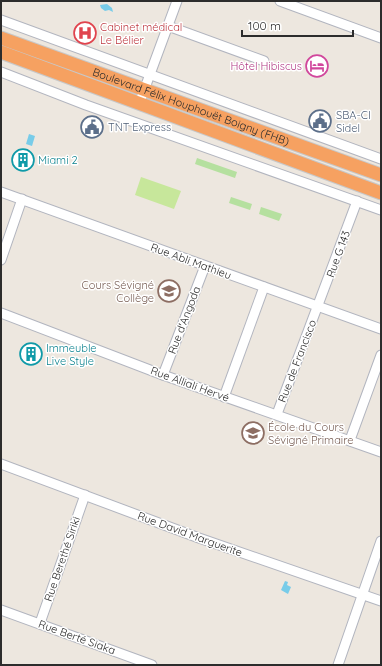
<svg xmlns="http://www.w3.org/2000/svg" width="382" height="666" font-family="Quicksand,sans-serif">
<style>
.green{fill:#b5e09f}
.pitch{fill:#c7e79b}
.water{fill:#78cce9}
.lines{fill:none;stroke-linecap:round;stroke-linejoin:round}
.minor-casing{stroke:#b2b5bf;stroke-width:11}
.highway-casing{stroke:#c8c8c8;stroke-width:15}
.minor{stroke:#fff;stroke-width:9}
.highway{stroke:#f6a161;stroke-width:13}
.labels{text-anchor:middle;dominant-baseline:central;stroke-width:3;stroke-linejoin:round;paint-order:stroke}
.health-label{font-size:11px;fill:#be3a42;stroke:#fff;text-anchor:start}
.hotel-label{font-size:11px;fill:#b23c85;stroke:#fff;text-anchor:end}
.street-label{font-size:11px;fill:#2c2c2c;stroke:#fff}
.service-label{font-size:11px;fill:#4e5e75;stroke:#fff;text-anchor:start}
.culture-label{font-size:11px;fill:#0d838f;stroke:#fff;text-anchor:start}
.education-label{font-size:11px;fill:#785e54;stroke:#fff;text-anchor:end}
</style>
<rect width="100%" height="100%" fill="#ede7df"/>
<g class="green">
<polygon points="197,158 237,172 235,178 195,164"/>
<polygon points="231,197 252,204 250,210 229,203"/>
<polygon points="261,207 282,214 279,221 259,214"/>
</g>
<polygon class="pitch" points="141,177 181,191 174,209 135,195"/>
<g class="water">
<polygon points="107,4 112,8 113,12 109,10 105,11 101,8 100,5"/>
<polygon points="29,134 35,136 32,146 26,144"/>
<polygon points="285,581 288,582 287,585 291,587 288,594 281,590"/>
</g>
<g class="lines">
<g class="minor-casing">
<g id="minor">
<polyline points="280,1 381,38"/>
<polyline points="1,20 381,159"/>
<polyline points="168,26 264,61"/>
<polyline points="1,72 86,105 381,210"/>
<polyline points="139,104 177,1"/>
<polyline points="1,192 381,329"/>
<polyline points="1,260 22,199"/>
<polyline points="1,313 163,375 381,452"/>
<polyline points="163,375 205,266"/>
<polyline points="224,397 264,287"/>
<polyline points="277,414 357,201"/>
<polyline points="350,440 381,355"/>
<polyline points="1,464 199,538 381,601"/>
<polyline points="1,610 152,665"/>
<polyline points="40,623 85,495"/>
<polyline points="338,665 381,541"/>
</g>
</g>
<g class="highway-casing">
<g id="highway">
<path id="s1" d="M1,38L381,175"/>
<polyline points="1,52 381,193"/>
</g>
</g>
<use href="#minor" class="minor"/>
<use href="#highway" class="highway"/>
</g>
<defs>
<g id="hospital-ring" transform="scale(1.15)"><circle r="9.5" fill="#fff" stroke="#e0444e" stroke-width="1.5"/><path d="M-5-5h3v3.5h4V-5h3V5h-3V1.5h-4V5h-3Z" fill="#e0444e"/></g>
<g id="hotel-ring" transform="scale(1.15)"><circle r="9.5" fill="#fff" stroke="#d1479c" stroke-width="1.5"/><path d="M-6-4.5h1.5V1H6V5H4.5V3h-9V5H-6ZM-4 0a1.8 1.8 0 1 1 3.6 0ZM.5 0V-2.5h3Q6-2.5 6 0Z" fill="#d1479c"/></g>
<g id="civic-ring" transform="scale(1.15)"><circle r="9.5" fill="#fff" stroke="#5c6f8a" stroke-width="1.5"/><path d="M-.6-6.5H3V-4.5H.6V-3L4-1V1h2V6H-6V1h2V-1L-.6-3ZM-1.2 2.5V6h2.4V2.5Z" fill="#5c6f8a"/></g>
<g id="building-ring" transform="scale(1.15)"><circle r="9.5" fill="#fff" stroke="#0f9aa8" stroke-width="1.5"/><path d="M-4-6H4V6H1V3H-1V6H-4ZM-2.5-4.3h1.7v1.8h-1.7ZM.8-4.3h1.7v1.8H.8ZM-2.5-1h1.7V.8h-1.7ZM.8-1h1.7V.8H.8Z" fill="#0f9aa8"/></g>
<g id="school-ring" transform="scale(1.15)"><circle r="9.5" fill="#fff" stroke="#8d6e63" stroke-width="1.5"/><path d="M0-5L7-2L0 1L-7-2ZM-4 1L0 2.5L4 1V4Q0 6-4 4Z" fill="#8d6e63"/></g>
</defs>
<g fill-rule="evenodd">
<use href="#hospital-ring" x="85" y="33"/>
<use href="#hotel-ring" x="317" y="66"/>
<use href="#civic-ring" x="320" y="121"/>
<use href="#civic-ring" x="92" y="127"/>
<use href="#building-ring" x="23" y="160"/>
<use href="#school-ring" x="169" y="291"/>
<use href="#building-ring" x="31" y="354"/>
<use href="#school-ring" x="253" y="433"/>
</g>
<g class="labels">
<g class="health-label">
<text x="100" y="27">Cabinet médical<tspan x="100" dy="13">Le Bélier</tspan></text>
</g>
<g class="hotel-label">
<text x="302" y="66">Hôtel Hibiscus</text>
</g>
<g class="street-label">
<text stroke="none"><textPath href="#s1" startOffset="202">Boulevard Félix Houphouët Boigny (FHB)</textPath></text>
<text transform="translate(338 254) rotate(-70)">Rue G 143</text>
<text transform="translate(191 261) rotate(20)">Rue Abli Mathieu</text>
<text transform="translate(184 320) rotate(-69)">Rue d'Angoda</text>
<text transform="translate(297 361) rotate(-69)">Rue de Francisco</text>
<text transform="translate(190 384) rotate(20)">Rue Alliali Hervé</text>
<text transform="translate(190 534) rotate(20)">Rue David Marguerite</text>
<text transform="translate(62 559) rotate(-71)">Rue Berethé Siriki</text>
<text transform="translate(77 637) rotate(20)">Rue Berté Siaka</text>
</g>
<g class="service-label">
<text x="336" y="115">SBA-CI<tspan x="336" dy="13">Sidel</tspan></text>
<text x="108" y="127">TNT Express</text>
</g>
<g class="culture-label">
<text x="38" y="160">Miami 2</text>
<text x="46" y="348">Immeuble<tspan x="46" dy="13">Live Style</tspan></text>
</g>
<g class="education-label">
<text x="154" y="285">Cours Sévigné<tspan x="154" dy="13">Collège</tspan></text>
<text x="268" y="427" text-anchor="start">École du Cours<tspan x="268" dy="13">Sévigné Primaire</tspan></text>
</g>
</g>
<rect width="382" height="666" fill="none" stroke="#2c2c2c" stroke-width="4"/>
<path d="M242 30v6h111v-6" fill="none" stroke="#2c2c2c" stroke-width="2"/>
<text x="248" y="30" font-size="12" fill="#2c2c2c" stroke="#ffffff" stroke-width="3" paint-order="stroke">100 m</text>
</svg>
